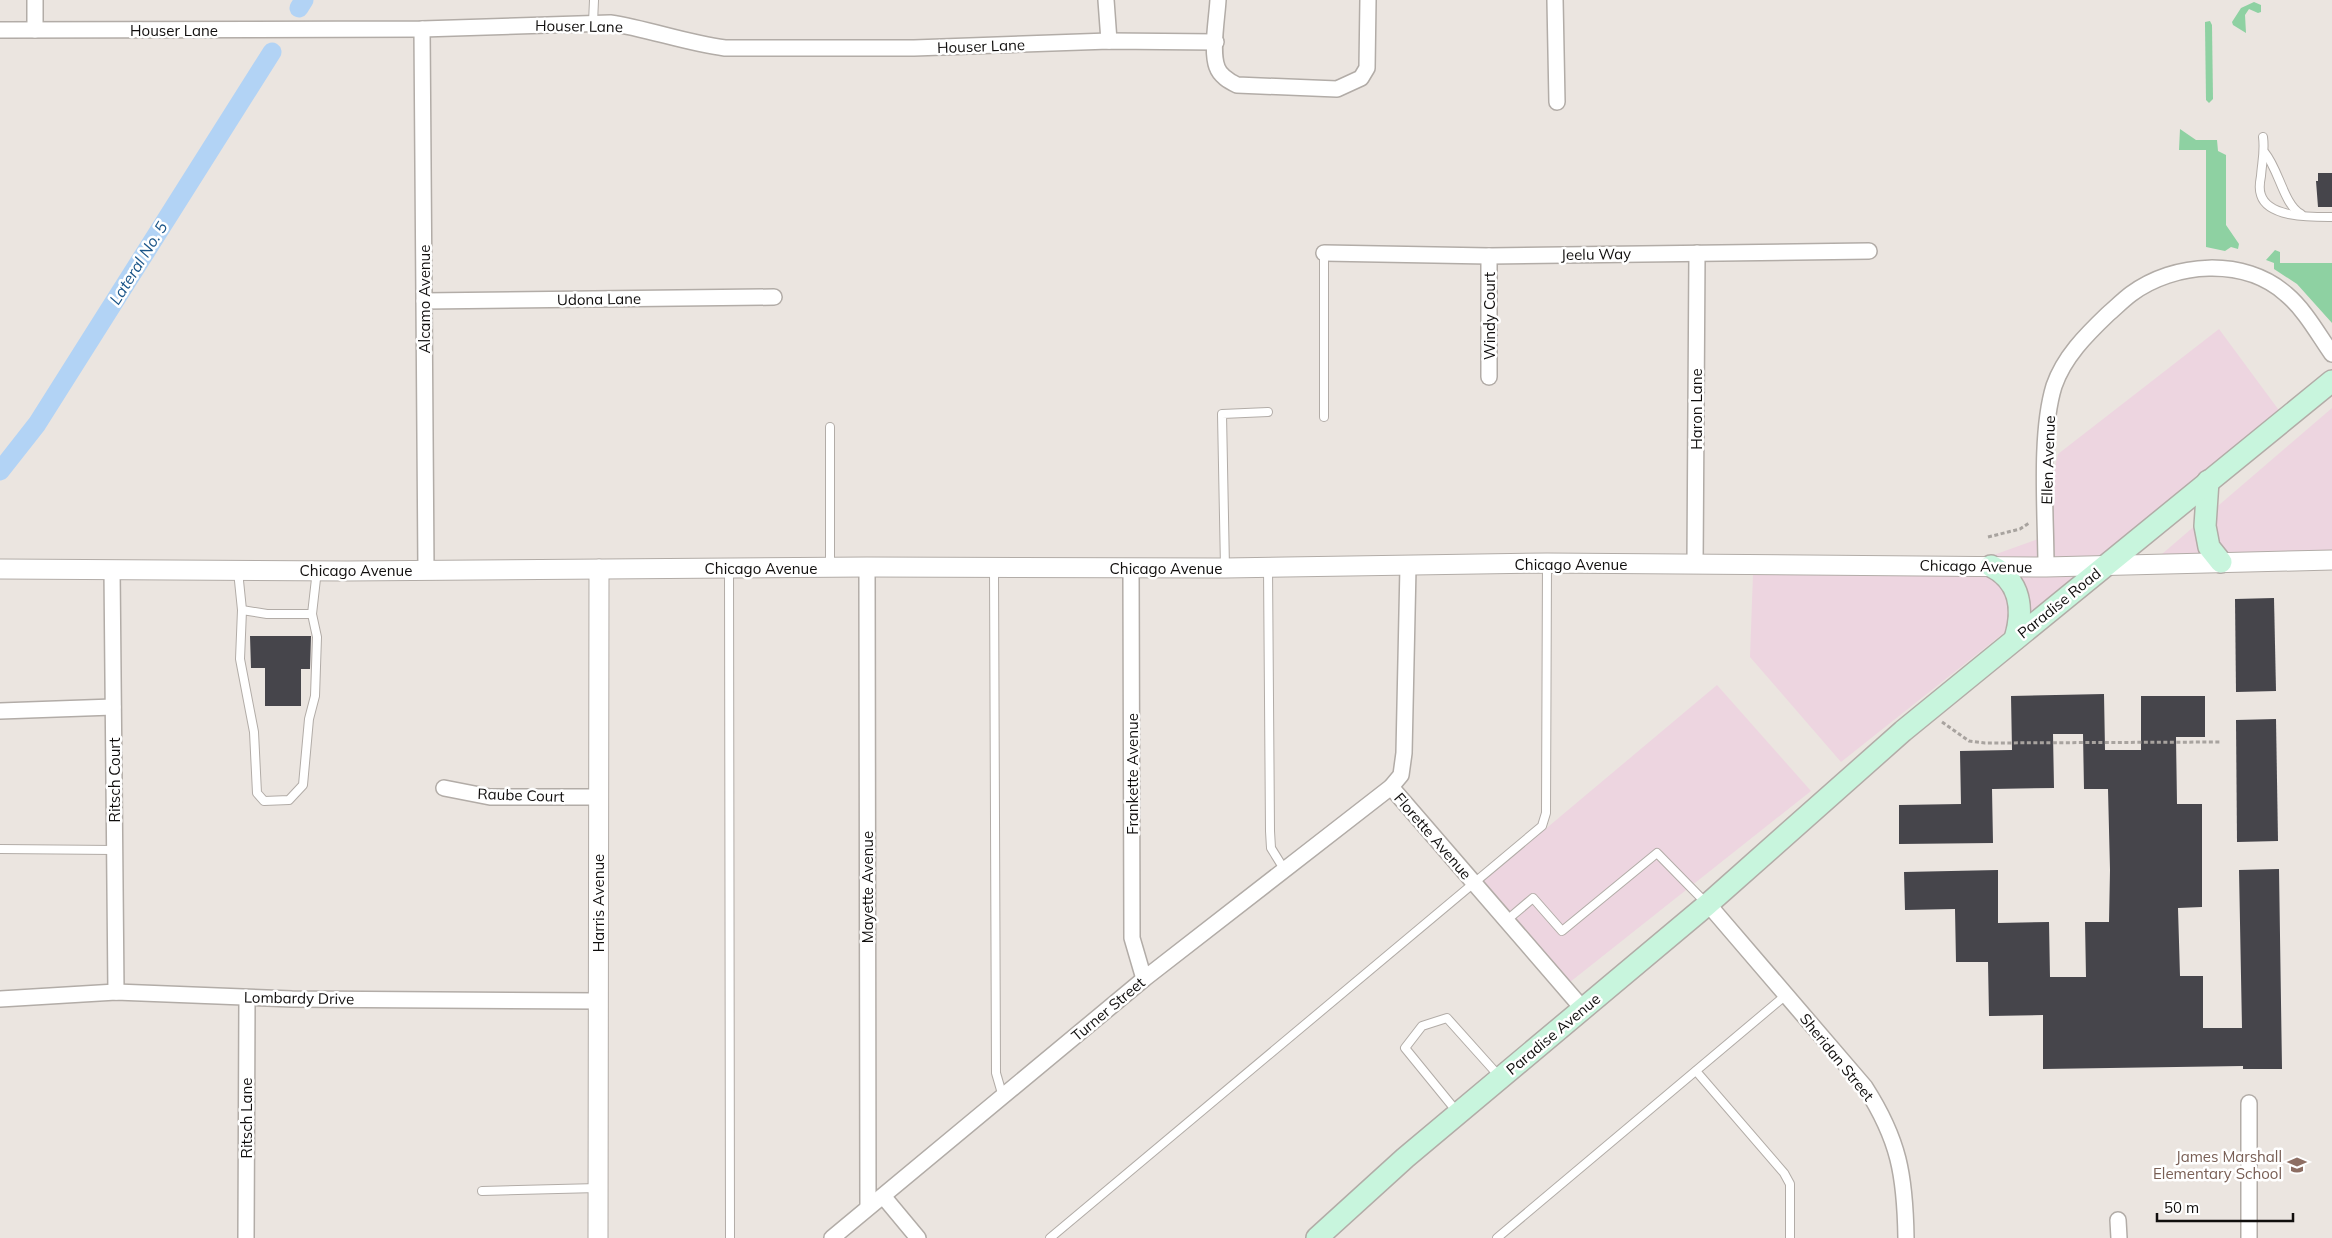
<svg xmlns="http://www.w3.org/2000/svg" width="2332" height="1238" font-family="Mulish,sans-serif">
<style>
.commercial{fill:#edd5e0}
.green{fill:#8ed1a2}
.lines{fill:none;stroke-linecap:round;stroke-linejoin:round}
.canal{stroke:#b2d3f5;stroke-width:19}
.building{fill:#46454b}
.service-casing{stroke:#b2aca7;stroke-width:10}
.minor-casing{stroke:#b2aca7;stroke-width:18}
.tertiary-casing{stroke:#b2aca7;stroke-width:21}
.secondary-casing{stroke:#b2aca7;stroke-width:24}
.path{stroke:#a8a39f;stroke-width:3;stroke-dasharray:4 2.5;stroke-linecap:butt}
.service{stroke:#fff;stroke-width:8}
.minor{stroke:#fff;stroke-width:15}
.tertiary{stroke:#fff;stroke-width:19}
.secondary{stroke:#c8f5dd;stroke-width:21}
.labels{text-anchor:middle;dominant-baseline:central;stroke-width:5;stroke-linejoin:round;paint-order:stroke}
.street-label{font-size:15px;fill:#100e0d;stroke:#fff}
.education-label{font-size:15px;fill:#785e54;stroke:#fff;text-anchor:end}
.water-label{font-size:16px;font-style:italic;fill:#1c5689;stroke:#fff}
</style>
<rect width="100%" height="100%" fill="#ebe5e0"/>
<g class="commercial">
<polygon points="2219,329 2281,413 1841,762 1750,657 1753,574 1935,576 2038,539 2058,454"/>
<polygon points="2332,408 2332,553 2162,554"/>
<polygon points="1717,685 1811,791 1560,990 1474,889"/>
</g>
<g class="green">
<polygon points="2254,2 2261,5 2261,12 2258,13 2249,9 2245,15 2246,33 2233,25 2232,22 2241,8"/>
<polygon points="2210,21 2212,25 2213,99 2209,103 2206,100 2205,25 2205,22"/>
<polygon points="2180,129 2196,140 2217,140 2218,151 2226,155 2226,225 2239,244 2238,249 2231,247 2225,251 2206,247 2206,150 2179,150"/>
<polygon points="2275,250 2280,252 2280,263 2332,263 2332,323 2297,284 2274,269 2274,263 2266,260"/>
</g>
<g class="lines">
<g class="canal">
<polyline points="299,8 304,0"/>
<polyline points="0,471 37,424 272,52"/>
</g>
</g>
<g class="building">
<polygon points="2318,173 2332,173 2332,207 2318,207 2316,181 2318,181"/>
<polygon points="2274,598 2276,691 2236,692 2235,599"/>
<polygon points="250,636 311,636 310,669 301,669 301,706 265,706 265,668 251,668"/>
<polygon points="2104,694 2105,750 2141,750 2141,696 2205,696 2205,737 2176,737 2177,804 2202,804 2202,907 2178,908 2180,976 2203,976 2203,1028 2242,1028 2239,870 2279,869 2282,1069 2243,1069 2243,1066 2043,1069 2043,1015 1989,1016 1988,962 1956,962 1955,909 1905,910 1904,872 1998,870 1998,923 2049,922 2050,977 2086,977 2085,922 2109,922 2110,870 2108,789 2084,789 2083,734 2053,734 2054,788 1992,789 1993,843 1899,844 1899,805 1961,804 1960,751 2012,750 2011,696"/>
<polygon points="2276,719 2278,841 2237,842 2236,720"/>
</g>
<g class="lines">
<g class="service-casing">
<g id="service">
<polyline points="593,23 594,0"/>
<path d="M2263,137C2265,151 2262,162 2261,176C2260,181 2259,190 2261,195C2268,218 2313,217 2332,217"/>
<path d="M2265,153C2279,170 2284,205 2301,214"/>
<polyline points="1324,253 1324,417"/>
<polyline points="830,567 830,427"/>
<polyline points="1268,567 1270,831 1271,848 1284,869"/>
<polyline points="729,568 730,1238"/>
<polyline points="994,568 996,1073 1003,1097"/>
<polyline points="1225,568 1222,414 1268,412"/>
<polyline points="238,571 242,610 240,659 254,732 257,793 264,801 289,800 303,785 309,719 315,696 317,637 312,614 317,570"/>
<polyline points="242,610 267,614 312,614"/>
<polyline points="0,849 114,850"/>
<polyline points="1507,920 1533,898 1562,931 1657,853 1706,903"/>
<polyline points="1696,1071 1784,1173 1790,1184 1790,1238"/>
<polyline points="1458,1113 1405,1048 1422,1026 1447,1018 1499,1076"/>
<polyline points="482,1191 598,1188"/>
<polyline points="1050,1238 1542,826 1546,813 1547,563"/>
<polyline points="1497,1238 1786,995"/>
</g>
</g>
<g class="minor-casing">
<g id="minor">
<polyline points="35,0 35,30"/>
<polyline points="1106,0 1109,41"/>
<path d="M1218,0C1217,18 1211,51 1217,67C1220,76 1229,81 1237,85L1337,89L1361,78L1367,68L1368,0"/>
<polyline points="1555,0 1557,102"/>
<polyline points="422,29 426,570"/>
<path d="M0,30L422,29L610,23C649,29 686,43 725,48H914L1109,41L1216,42"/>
<polyline points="1324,253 1489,256 1869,251"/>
<polyline points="1489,256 1489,377"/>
<polyline points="424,301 774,297"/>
<polyline points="1695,565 1697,253"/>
<polyline points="867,567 868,1206"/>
<path d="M2046,567C2046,515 2039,435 2054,386C2064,357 2086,335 2108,314C2115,308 2123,300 2131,294C2174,262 2244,257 2286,294C2305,310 2318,334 2332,354"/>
<polyline points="1131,568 1132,938 1144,979"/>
<polyline points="112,569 116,992"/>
<polyline points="0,711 113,707"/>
<polyline points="1391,787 1583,1009"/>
<polyline points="444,788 490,797 599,797"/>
<path d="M1708,904L1865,1087C1899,1140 1905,1175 1906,1238"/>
<polyline points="0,999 116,992 292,999 598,1001"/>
<polyline points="2249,1103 2249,1238"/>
<polyline points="883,1196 918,1238"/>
<polyline points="2118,1220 2119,1238"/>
<polyline points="246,1238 247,998"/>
<polyline points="832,1238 1144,979 1391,787 1401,775 1404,753 1408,567"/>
</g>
</g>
<g class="tertiary-casing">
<g id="tertiary">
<polyline points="0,569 347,571 867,567 1225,568 1547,563 2046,567 2332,560"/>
<polyline points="598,1238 599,569"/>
</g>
</g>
<g class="secondary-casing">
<g id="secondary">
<polyline points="2208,481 2205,526 2209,547 2221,562"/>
<path d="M1991,566C2021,581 2024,609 2015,639"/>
<polyline points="1317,1238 1405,1158 1708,904 1903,731 2332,381"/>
</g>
</g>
<g class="path">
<polyline points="1988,537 2020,529 2029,523"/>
<polyline points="1942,722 1969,741 1985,743 2220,742"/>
</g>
<use href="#service" class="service"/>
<use href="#minor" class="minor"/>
<use href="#tertiary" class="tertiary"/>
<use href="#secondary" class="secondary"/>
</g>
<defs>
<g id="school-bare" transform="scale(1.5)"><path d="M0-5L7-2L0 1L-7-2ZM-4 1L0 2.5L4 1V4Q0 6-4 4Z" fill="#8d6e63" stroke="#fff" stroke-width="2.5" paint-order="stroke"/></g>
</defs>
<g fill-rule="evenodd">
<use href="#school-bare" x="2297" y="1165"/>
</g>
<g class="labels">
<g class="street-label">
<text transform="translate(579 26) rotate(1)">Houser Lane</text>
<text x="174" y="30">Houser Lane</text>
<text transform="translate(981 46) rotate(-2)">Houser Lane</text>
<text transform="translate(1596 254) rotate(-1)">Jeelu Way</text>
<text transform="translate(424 299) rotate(-90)">Alcamo Avenue</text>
<text transform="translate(599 299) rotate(-1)">Udona Lane</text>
<text transform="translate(1489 316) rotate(-90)">Windy Court</text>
<text transform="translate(1696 409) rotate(-90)">Haron Lane</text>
<text transform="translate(2048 460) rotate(-88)">Ellen Avenue</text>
<text x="1571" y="564">Chicago Avenue</text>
<text transform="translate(1976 566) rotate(1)">Chicago Avenue</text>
<text x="761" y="568">Chicago Avenue</text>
<text x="1166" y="568">Chicago Avenue</text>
<text x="356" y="570">Chicago Avenue</text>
<text transform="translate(2059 603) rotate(-39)">Paradise Road</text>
<text transform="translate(1132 774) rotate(-90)">Frankette Avenue</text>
<text transform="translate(114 780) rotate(-90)">Ritsch Court</text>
<text transform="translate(521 795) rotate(2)">Raube Court</text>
<text transform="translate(1433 836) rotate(49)">Florette Avenue</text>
<text transform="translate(867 887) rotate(-90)">Mayette Avenue</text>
<text transform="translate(598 903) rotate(-90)">Harris Avenue</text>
<text transform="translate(299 998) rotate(1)">Lombardy Drive</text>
<text transform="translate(1108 1009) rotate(-40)">Turner Street</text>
<text transform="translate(1553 1034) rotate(-40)">Paradise Avenue</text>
<text transform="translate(1837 1057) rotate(51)">Sheridan Street</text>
<text transform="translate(246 1118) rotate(-90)">Ritsch Lane</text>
</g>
<g class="education-label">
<text x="2282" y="1156">James Marshall<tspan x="2282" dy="17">Elementary School</tspan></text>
</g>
<g class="water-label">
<text transform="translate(138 263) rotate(-58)">Lateral No. 5</text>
</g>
</g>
<path d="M2157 1213v8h136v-8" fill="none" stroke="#100e0d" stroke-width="2.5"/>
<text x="2164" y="1213" font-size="15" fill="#100e0d" stroke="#ffffff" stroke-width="4" paint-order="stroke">50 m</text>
</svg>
